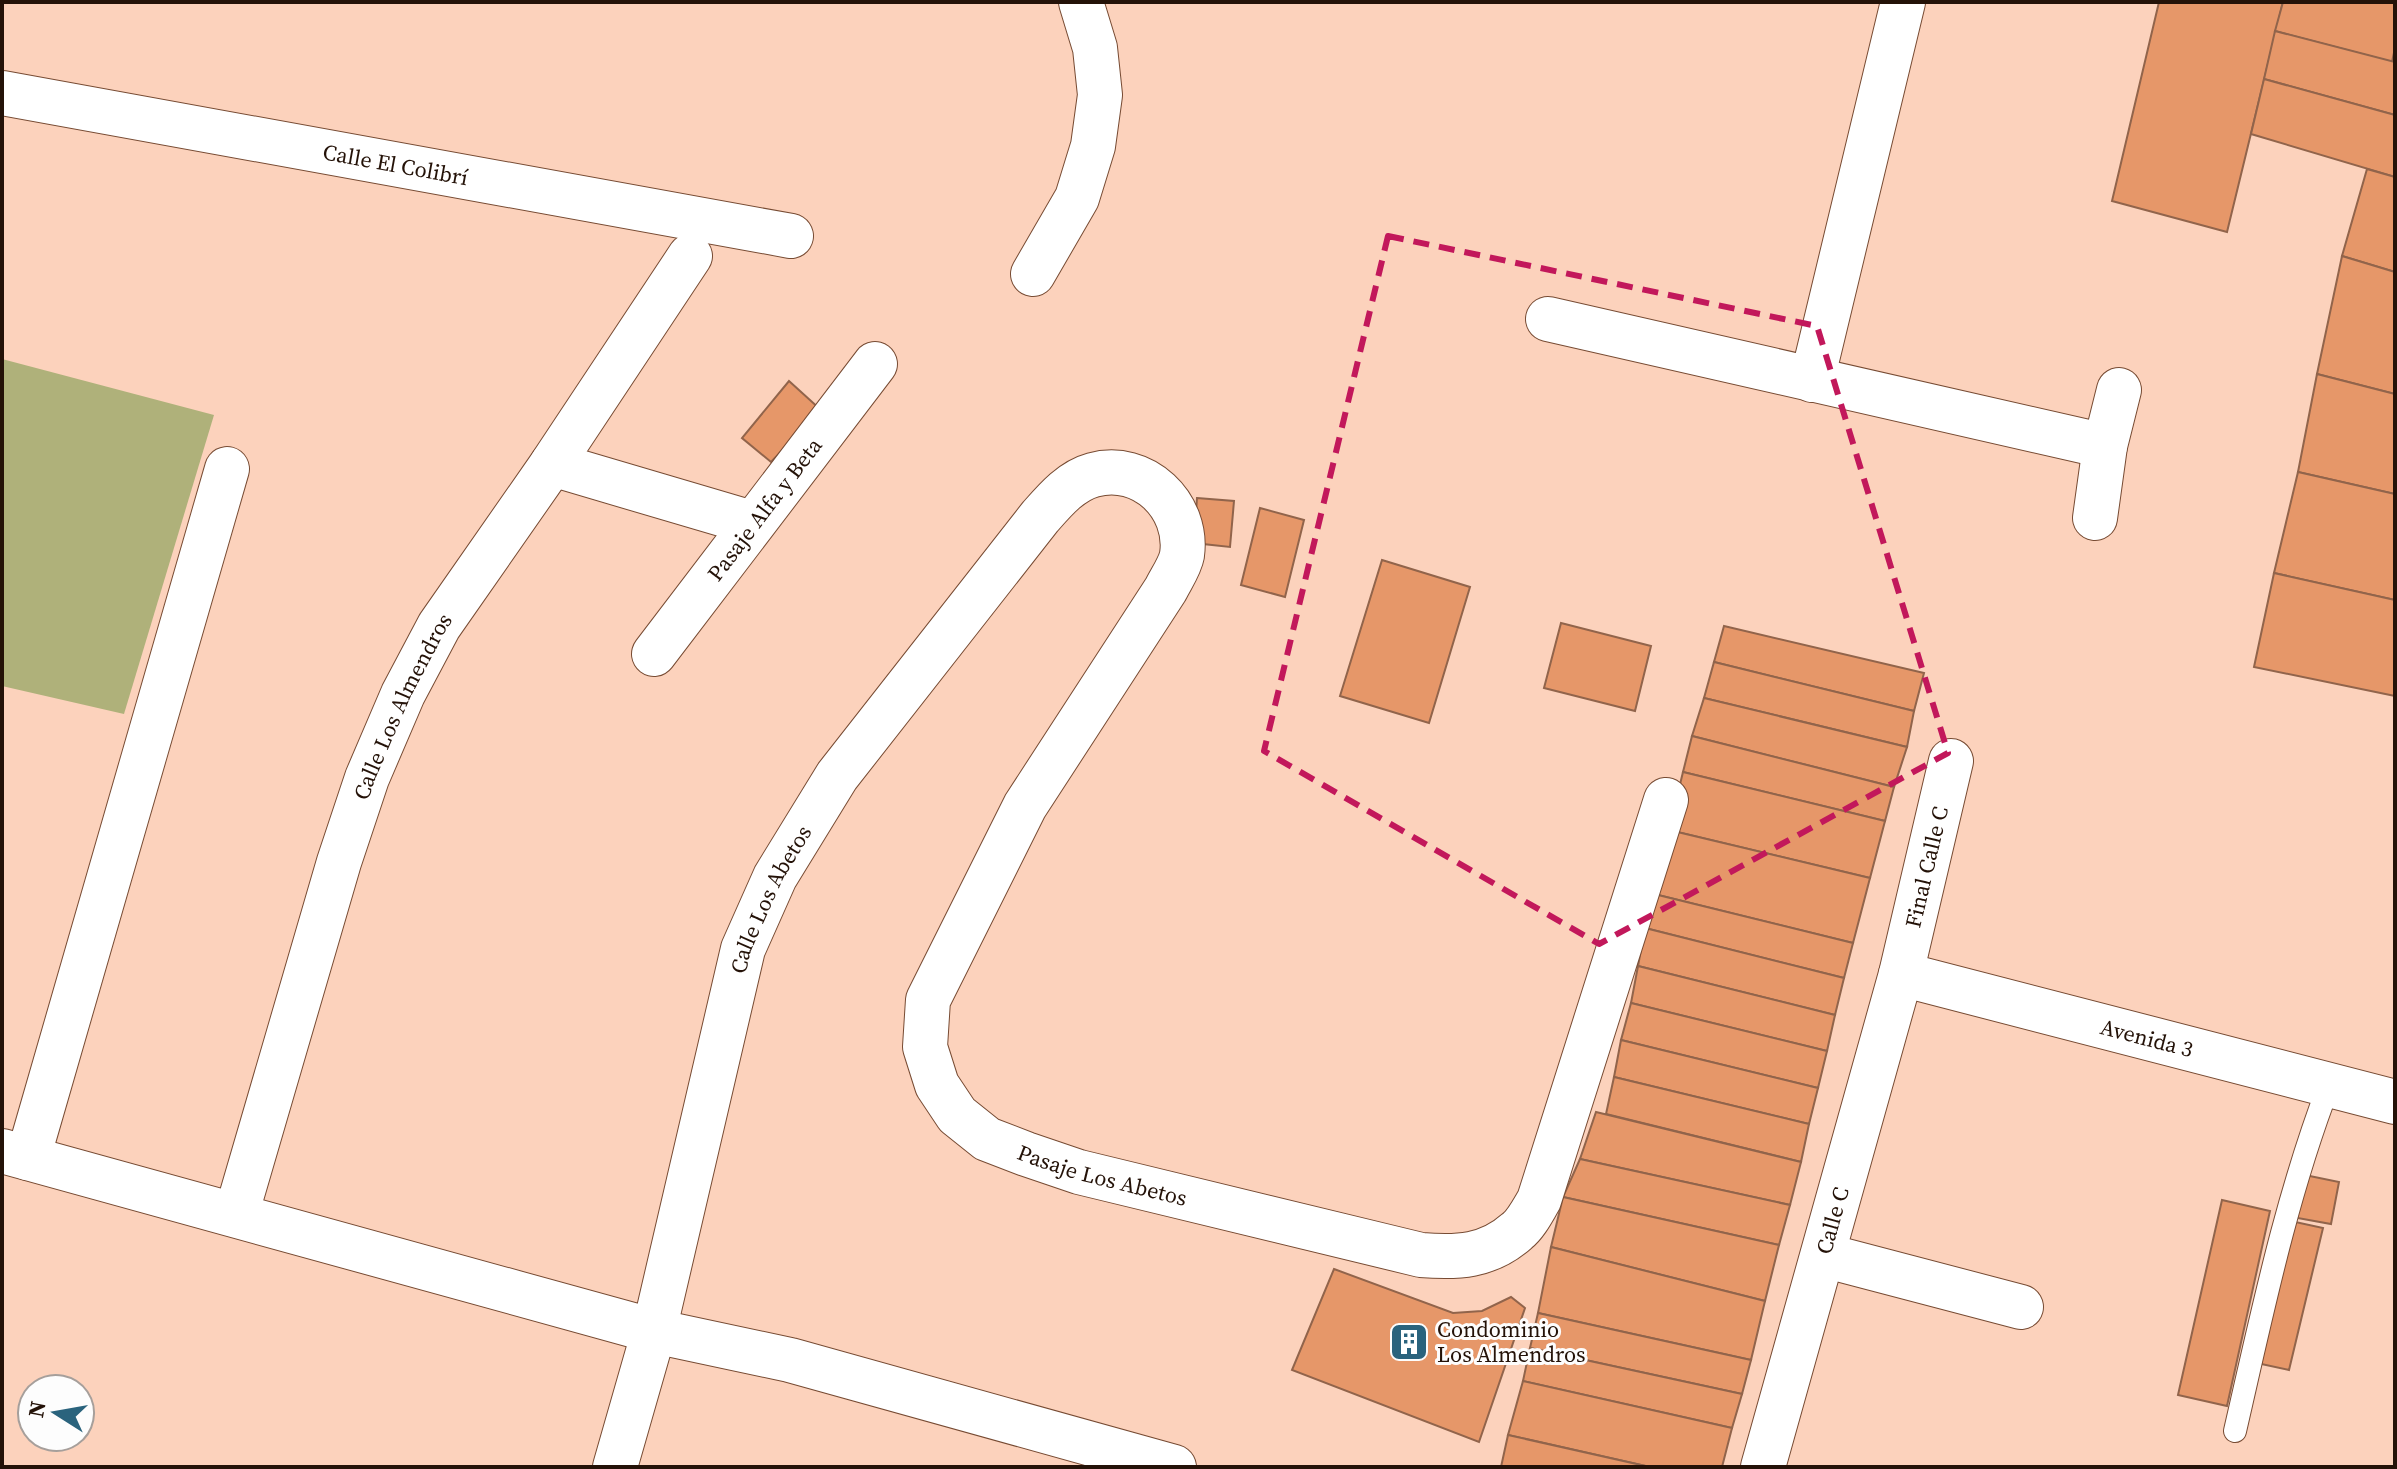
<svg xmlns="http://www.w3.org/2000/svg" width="2397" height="1469" font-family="'Source Serif 4',serif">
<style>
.green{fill:#afb17a}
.building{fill:#e69769;stroke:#91644b;stroke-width:2}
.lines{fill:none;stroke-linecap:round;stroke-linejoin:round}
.lane-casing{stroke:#774b33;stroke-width:24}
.street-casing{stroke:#774b33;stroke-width:46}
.lane{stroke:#fff;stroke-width:22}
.street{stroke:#fff;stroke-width:44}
.marked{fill:none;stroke:#c2185b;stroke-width:6;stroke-dasharray:16 10;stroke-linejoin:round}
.labels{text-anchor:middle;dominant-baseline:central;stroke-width:6;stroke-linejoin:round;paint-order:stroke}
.street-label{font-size:22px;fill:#241208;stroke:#fdfdfd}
.poi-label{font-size:22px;fill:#241208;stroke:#fdfdfd;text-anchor:start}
</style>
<rect width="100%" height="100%" fill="#fcd2bc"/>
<polygon class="green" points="2,359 214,415 124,714 2,686"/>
<g class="building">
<polygon points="2159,2 2283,2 2227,232 2112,201"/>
<polygon points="2283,2 2395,2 2395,48 2392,62 2275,31"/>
<polygon points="2275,31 2395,62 2395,115 2264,79"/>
<polygon points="2264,79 2395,115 2395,177 2251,134"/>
<polygon points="2367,169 2395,177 2395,272 2342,256"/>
<polygon points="2342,256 2395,272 2395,394 2317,374"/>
<polygon points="2317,374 2395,394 2395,494 2298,472"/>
<polygon points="789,381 821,410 771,462 742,438"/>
<polygon points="2298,472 2395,494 2395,600 2274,573"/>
<polygon points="1197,498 1234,501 1230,547 1194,543"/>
<polygon points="1260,508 1304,520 1285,597 1241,585"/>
<polygon points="1382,560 1470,587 1429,723 1340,696"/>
<polygon points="2274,573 2395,600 2395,696 2254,667"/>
<polygon points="1561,623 1651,646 1635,711 1544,688"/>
<polygon points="1724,626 1924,673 1914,711 1714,662"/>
<polygon points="1714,662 1914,711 1907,747 1704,698"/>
<polygon points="1704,698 1907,747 1894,787 1692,736"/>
<polygon points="1692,736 1894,787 1885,821 1683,772"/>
<polygon points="1683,772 1885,821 1870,878 1669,830"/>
<polygon points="1669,830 1870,878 1853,943 1654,894"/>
<polygon points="1654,894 1853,943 1844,978 1645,928"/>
<polygon points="1645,928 1844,978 1835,1015 1638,966"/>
<polygon points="1638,966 1835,1015 1827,1051 1631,1003"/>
<polygon points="1631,1003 1827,1051 1818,1088 1621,1040"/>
<polygon points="1621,1040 1818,1088 1809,1124 1614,1077"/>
<polygon points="1614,1077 1809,1124 1801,1162 1606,1114"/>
<polygon points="1596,1112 1801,1162 1790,1205 1580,1159"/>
<polygon points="1580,1159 1790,1205 1779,1245 1563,1197"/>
<polygon points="2300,1174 2339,1182 2331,1224 2292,1217"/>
<polygon points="1563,1197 1779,1245 1765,1301 1551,1247"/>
<polygon points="2222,1200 2270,1211 2227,1406 2178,1395"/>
<polygon points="2286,1220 2323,1228 2289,1370 2252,1362"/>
<polygon points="1551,1247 1765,1301 1751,1360 1538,1313"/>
<polygon points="1334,1269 1453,1313 1482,1311 1511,1297 1525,1308 1479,1442 1292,1370"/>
<polygon points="1538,1313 1751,1360 1742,1394 1530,1348"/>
<polygon points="1530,1348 1742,1394 1732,1428 1523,1381"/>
<polygon points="1523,1381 1732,1428 1722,1467 1650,1467 1508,1435"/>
<polygon points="1508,1435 1650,1467 1501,1467"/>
</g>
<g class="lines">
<g class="lane-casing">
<path id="lane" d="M2235,1431C2262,1314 2286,1197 2329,1085"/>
</g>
<g class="street-casing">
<g id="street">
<path id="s1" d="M2,93L791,236"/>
<polyline points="1033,274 1077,198 1093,146 1100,95 1095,48 1081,2"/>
<polyline points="1548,319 2105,446"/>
<polyline points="1812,380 1903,2"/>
<polyline points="552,464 752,523"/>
<polyline points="2095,518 2105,446 2119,390"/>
<path id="s2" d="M654,654L875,364"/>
<path id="s3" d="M1901,974L2395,1102"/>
<polyline points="2,1151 654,1331 790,1360 1174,1467"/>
<polyline points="28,1158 227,469"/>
<path id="s4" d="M236,1215L339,862L367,778L403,694L439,626L552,464L690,256"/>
<polyline points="1823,1255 2021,1307"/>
<path id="s5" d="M615,1467L654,1331L743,949L775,877L837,776L1040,517C1055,500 1071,481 1093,475C1143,461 1189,506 1182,555C1180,566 1171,579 1166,589L1025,806L928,1000L925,1047L937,1085L957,1115L987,1139L1026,1154L1079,1172L1421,1255C1457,1258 1488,1257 1517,1231C1526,1224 1533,1210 1539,1200L1666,800"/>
<path id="s6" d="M1763,1467L1901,974L1951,761"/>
</g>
</g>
<use href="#lane" class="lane"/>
<use href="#street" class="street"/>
</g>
<path class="marked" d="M1388,236L1817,326L1948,753L1599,944L1264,751Z"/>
<defs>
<g id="building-square" transform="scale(2)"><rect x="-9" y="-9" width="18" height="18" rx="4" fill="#2a637d" stroke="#fdfdfd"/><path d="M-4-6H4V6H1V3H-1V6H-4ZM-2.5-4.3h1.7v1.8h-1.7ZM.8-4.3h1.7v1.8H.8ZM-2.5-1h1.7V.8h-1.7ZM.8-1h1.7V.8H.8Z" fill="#fff"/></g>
</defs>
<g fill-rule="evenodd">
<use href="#building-square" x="1409" y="1342"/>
</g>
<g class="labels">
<g class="street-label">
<text stroke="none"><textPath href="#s1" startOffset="400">Calle El Colibrí</textPath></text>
<text stroke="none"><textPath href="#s2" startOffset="182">Pasaje Alfa y Beta</textPath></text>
<text stroke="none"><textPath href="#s4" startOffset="536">Calle Los Almendros</textPath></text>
<text stroke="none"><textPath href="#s6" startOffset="622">Final Calle C</textPath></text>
<text stroke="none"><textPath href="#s5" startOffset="590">Calle Los Abetos</textPath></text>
<text stroke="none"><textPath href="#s3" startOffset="254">Avenida 3</textPath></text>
<text stroke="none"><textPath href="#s5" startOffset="2066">Pasaje Los Abetos</textPath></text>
<text stroke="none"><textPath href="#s6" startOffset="256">Calle C</textPath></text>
</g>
<g class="poi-label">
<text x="1437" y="1329">Condominio<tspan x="1437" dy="25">Los Almendros</tspan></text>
</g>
</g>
<rect width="2397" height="1469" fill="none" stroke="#241208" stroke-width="8"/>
<g transform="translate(56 1413) rotate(281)"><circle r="38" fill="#fdfdfd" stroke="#a69f9b" stroke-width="2"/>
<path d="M0-6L14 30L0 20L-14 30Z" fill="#2a637d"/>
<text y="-12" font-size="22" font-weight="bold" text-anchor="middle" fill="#241208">N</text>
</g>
</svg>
